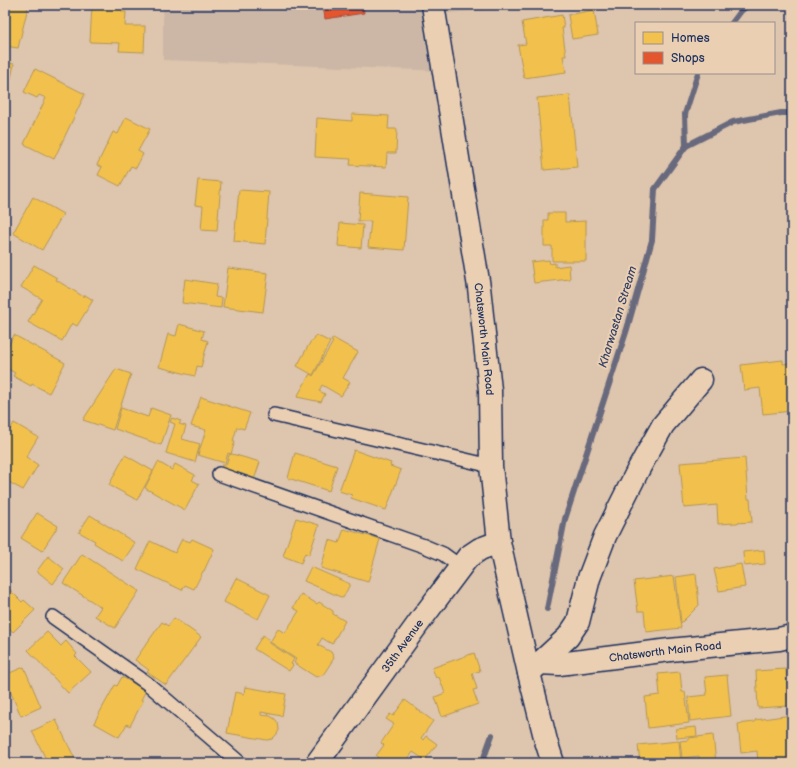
<svg xmlns="http://www.w3.org/2000/svg" width="797" height="768" font-family="'Balsamiq Sans',sans-serif">
<style>
.built{fill:#ccb7a6}
.homes{fill:#f2c14e;stroke:#b29553}
.shops{fill:#e4572e;stroke:#a84b3c}
.lines{fill:none;stroke-linecap:round;stroke-linejoin:round}
.stream{stroke:#67697d;stroke-width:6}
.lane-casing{stroke:#1b2f5e;stroke-width:16}
.street-casing{stroke:#1b2f5e;stroke-width:25}
.secondary-casing{stroke:#1b2f5e;stroke-width:25}
.lane{stroke:#ebcfb2;stroke-width:13}
.street{stroke:#ebcfb2;stroke-width:22}
.secondary{stroke:#ebcfb2;stroke-width:22}
.labels{text-anchor:middle;dominant-baseline:central;stroke-width:4;stroke-linejoin:round;paint-order:stroke}
.street-label{font-size:11px;fill:#1b2f5e;stroke:#ebcfb2}
.water-label{font-size:12px;font-style:italic;fill:#344268;stroke:#ebcfb2}
</style>
<rect width="100%" height="100%" fill="#dec5ad"/>
<filter id="ink" filterUnits="userSpaceOnUse"><feTurbulence type="fractalNoise" baseFrequency=".025" numOctaves="2"/><feDisplacementMap in="SourceGraphic" scale="8" xChannelSelector="R" yChannelSelector="G"/><feConvolveMatrix kernelMatrix="1 2 1 2 8 2 1 2 1" color-interpolation-filters="sRGB"/></filter>
<g filter="url(#ink)">
<polygon class="built" points="163,5 528,5 487,10 435,14 444,71 163,60"/>
<g class="homes">
<polygon points="5,5 20,5 28,7 18,48 5,46"/>
<polygon points="92,5 122,5 122,12 126,12 125,26 145,26 144,52 119,51 120,43 90,42"/>
<polygon points="594,10 598,35 572,39 568,15"/>
<polygon points="562,15 564,28 562,28 566,56 563,56 566,72 524,78 518,45 526,44 522,22"/>
<polygon points="5,62 14,64 8,93 5,92"/>
<polygon points="35,69 85,94 54,159 24,144 46,98 39,95 37,98 24,92"/>
<polygon points="570,95 577,167 544,170 537,98"/>
<polygon points="352,114 389,116 388,129 397,129 396,153 387,153 386,167 350,165 351,159 315,157 317,118 352,121"/>
<polygon points="126,117 150,129 138,151 143,154 136,168 131,166 120,186 98,175 102,167 97,165 113,132 118,134"/>
<polygon points="198,180 221,182 217,231 201,230 203,206 195,205"/>
<polygon points="239,190 269,192 265,244 234,241"/>
<polygon points="360,193 408,197 404,250 368,247 371,221 358,221"/>
<polygon points="33,197 63,214 42,250 13,233"/>
<polygon points="548,213 565,213 565,222 586,221 586,261 552,261 552,246 544,246 544,220 548,220"/>
<polygon points="340,223 363,225 361,248 338,246"/>
<polygon points="549,260 550,264 555,263 555,267 569,265 570,279 534,283 531,262"/>
<polygon points="34,265 57,278 56,280 84,297 85,295 93,300 77,326 72,323 62,341 28,322 42,299 21,287"/>
<polygon points="228,268 268,273 263,312 223,307"/>
<polygon points="185,279 217,284 215,297 222,298 221,308 182,303"/>
<polygon points="179,324 204,331 202,339 208,341 201,367 197,366 195,376 159,367 168,334 176,336"/>
<polygon points="14,335 65,363 49,393 32,384 31,386 13,376 15,373 5,367 5,352"/>
<polygon points="316,335 330,342 313,375 297,366 311,341 313,341"/>
<polygon points="333,338 358,352 343,378 350,382 341,396 322,385 319,391 325,394 321,402 297,397 310,374 313,376 333,342 331,341"/>
<polygon points="783,360 783,364 790,363 791,372 792,372 792,411 763,414 760,388 744,390 741,365"/>
<polygon points="116,369 131,374 113,430 83,420"/>
<polygon points="201,397 250,413 244,429 237,427 233,441 235,441 231,454 228,453 225,463 198,455 206,430 191,426"/>
<polygon points="121,408 148,417 151,408 171,415 161,445 115,429"/>
<polygon points="172,418 181,421 179,424 186,426 182,439 200,444 195,462 166,453 175,424 170,422"/>
<polygon points="5,419 11,423 5,432"/>
<polygon points="14,423 38,437 26,457 38,465 23,490 5,480 5,438"/>
<polygon points="354,450 391,463 390,466 401,470 386,510 351,498 352,495 339,491"/>
<polygon points="295,453 337,466 329,491 288,478"/>
<polygon points="232,454 260,462 254,480 221,470 222,465 226,465 229,455"/>
<polygon points="125,455 153,471 137,500 109,485"/>
<polygon points="745,458 748,499 750,499 752,522 718,524 717,505 684,508 680,463"/>
<polygon points="788,460 792,460 792,490"/>
<polygon points="158,462 172,470 175,464 195,475 192,480 199,484 185,510 145,488"/>
<polygon points="37,513 58,526 42,551 21,538"/>
<polygon points="90,515 135,543 123,561 94,543 95,541 79,532"/>
<polygon points="296,518 319,525 309,555 305,553 301,563 283,556"/>
<polygon points="344,529 380,539 368,582 321,568 329,540 339,543"/>
<polygon points="182,539 190,542 192,539 214,549 204,571 203,571 194,589 185,585 182,590 137,569 150,541 175,553"/>
<polygon points="764,550 765,564 744,566 743,552"/>
<polygon points="82,554 139,591 115,628 95,616 101,607 63,583"/>
<polygon points="48,556 64,569 53,584 37,571"/>
<polygon points="741,564 745,587 719,591 714,569"/>
<polygon points="311,567 350,584 343,598 304,581"/>
<polygon points="696,574 699,605 681,623 676,577"/>
<polygon points="674,576 681,628 646,632 644,611 638,611 634,581"/>
<polygon points="236,578 270,595 258,619 224,602"/>
<polygon points="5,585 22,602 24,600 35,610 13,632 5,624"/>
<polygon points="301,594 317,604 319,602 333,611 333,614 345,621 332,644 322,638 318,645 331,652 334,658 323,675 316,677 294,663 296,659 270,642 278,629 285,633 299,611 293,608"/>
<polygon points="174,618 201,637 166,685 147,672 149,670 135,660 162,622 168,626"/>
<polygon points="47,632 61,646 66,641 77,654 75,656 91,672 68,693 28,650"/>
<polygon points="263,635 269,640 268,642 294,659 291,664 293,665 289,671 254,649"/>
<polygon points="474,653 480,671 472,673 477,689 473,690 478,704 442,717 435,697 445,693 439,677 436,678 432,668"/>
<polygon points="24,667 41,707 21,716 5,679 5,675"/>
<polygon points="786,669 788,706 758,708 756,671"/>
<polygon points="680,672 682,692 685,692 689,723 648,728 645,697 660,695 658,674"/>
<polygon points="727,675 731,716 690,721 688,697 707,695 705,677"/>
<polygon points="122,677 146,690 141,700 143,701 130,726 127,724 119,737 94,723 115,685 117,686"/>
<polygon points="245,687 286,694 282,716 261,712 261,715 270,716 275,719 278,723 279,730 277,734 272,739 267,740 227,733 235,692 244,694"/>
<polygon points="405,700 433,721 421,738 423,740 426,736 437,744 425,760 413,752 405,763 385,763 376,756 384,745 381,743 394,724 386,719 390,714 393,716"/>
<polygon points="792,715 792,763 758,763 757,751 741,753 738,724 755,722 755,720"/>
<polygon points="56,720 76,761 73,763 48,763 32,731"/>
<polygon points="696,727 697,736 677,738 676,729"/>
<polygon points="713,735 716,763 700,763 699,756 682,758 680,741 689,740 689,738"/>
<polygon points="679,741 681,763 640,763 638,745"/>
</g>
<polygon class="shops" points="323,5 363,5 364,13 325,19"/>
<g class="lines">
<g class="stream">
<polyline points="732,23 741,11 748,5"/>
<polyline points="686,146 685,114 698,73"/>
<polyline points="547,609 565,519 627,329 652,240 655,189 686,146 733,122 781,113 792,113"/>
<polyline points="482,763 492,735"/>
</g>
<g class="lane-casing">
<g id="lane">
<polyline points="274,415 491,466"/>
<polyline points="219,474 424,546 443,554 461,567"/>
<polyline points="53,617 148,684 240,763"/>
</g>
</g>
<g class="street-casing">
<g id="street">
<path id="s1" d="M539,663L559,664L670,650L779,639L792,636"/>
<polyline points="529,673 568,637 578,622 589,578 605,536 638,470 663,425 701,380"/>
<path id="s2" d="M317,763L423,617L468,557L480,549L499,542"/>
</g>
</g>
<g class="secondary-casing">
<g id="secondary">
<path id="s3" d="M433,5L479,287L490,390L491,466L499,542L529,673L546,741L553,763"/>
</g>
</g>
<use href="#lane" class="lane"/>
<use href="#street" class="street"/>
<use href="#secondary" class="secondary"/>
</g>
</g>
<g class="labels">
<g class="street-label">
<text stroke="none"><textPath href="#s3" startOffset="338">Chatsworth Main Road</textPath></text>
<text stroke="none"><textPath href="#s2" startOffset="145">35th Avenue</textPath></text>
<text stroke="none"><textPath href="#s1" startOffset="127">Chatsworth Main Road</textPath></text>
</g>
<g class="water-label">
<text transform="translate(618 317) rotate(-73)">Kharwastan Stream</text>
</g>
</g>
<rect width="797" height="768" fill="none" stroke="#ebcfb2" stroke-width="20"/>
<rect x="10" y="10" width="777" height="748" fill="none" stroke="#1b2f5e" stroke-width="1.5" filter="url(#ink)"/>
<rect x="635" y="22" width="140" height="52" fill="#ebcfb2" stroke="#988f90"/>
<rect x="643" y="32" width="20" height="12" fill="#f2c14e" stroke="#988f90"/>
<text x="671" y="42" font-size="12" fill="#1b2f5e">Homes</text>
<rect x="643" y="52" width="20" height="12" fill="#e4572e" stroke="#988f90"/>
<text x="671" y="62" font-size="12" fill="#1b2f5e">Shops</text>
</svg>
